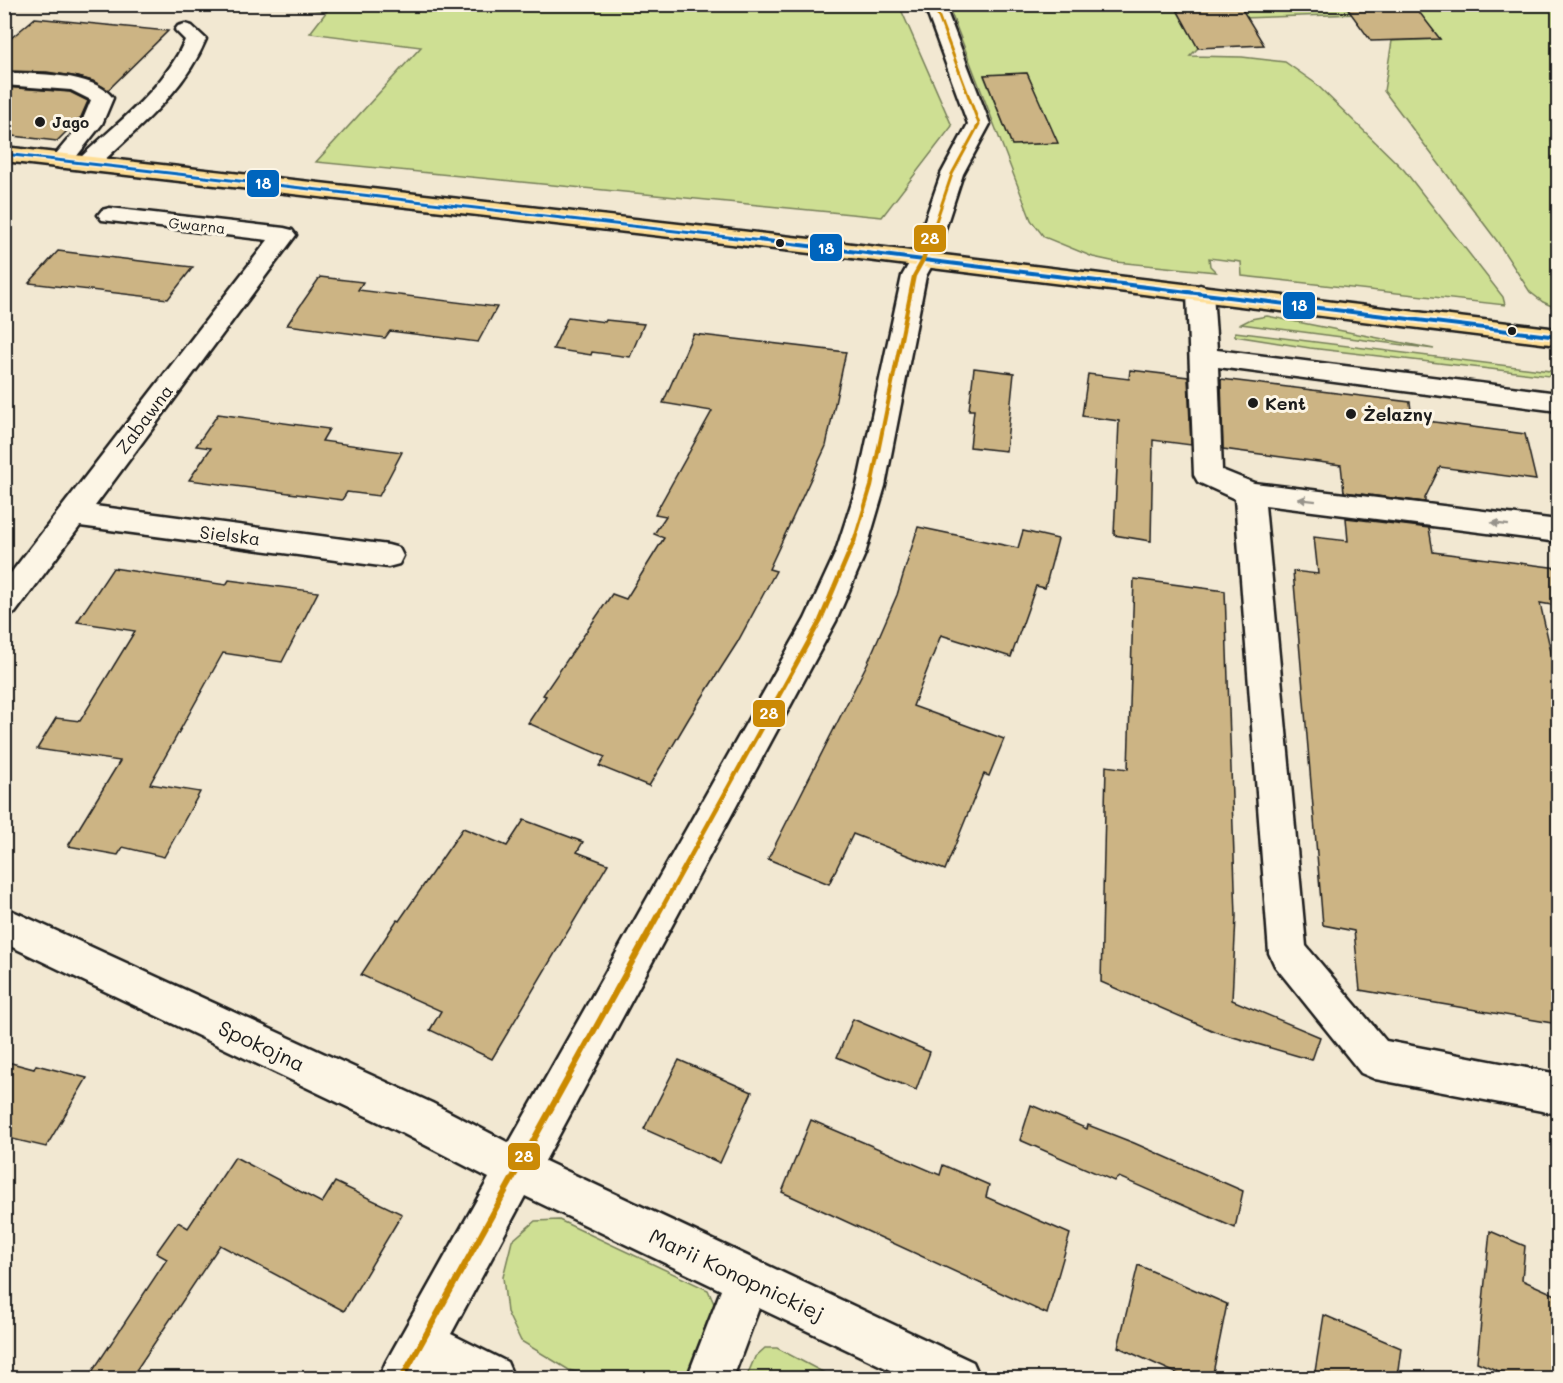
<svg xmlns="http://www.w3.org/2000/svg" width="1563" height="1383" font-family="Mali,sans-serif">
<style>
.green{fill:#cedf93;stroke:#757e58;stroke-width:1.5;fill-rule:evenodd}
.building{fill:#ccb484;stroke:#1c1c1c;stroke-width:1.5}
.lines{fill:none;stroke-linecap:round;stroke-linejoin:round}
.minor-casing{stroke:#1c1c1c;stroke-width:5}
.major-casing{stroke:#1c1c1c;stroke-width:5}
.minor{fill:#fcf5e5;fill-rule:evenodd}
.major{fill:#fede96;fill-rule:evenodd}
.bus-1-far1-casing{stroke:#fcf5e5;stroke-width:6}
.bus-1-casing{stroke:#fcf5e5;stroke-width:8}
.bus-2-far3-casing{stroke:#fcf5e5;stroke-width:6}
.bus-2-far2-casing{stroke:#fcf5e5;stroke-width:8}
.bus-2-far1-casing{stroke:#fcf5e5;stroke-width:9}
.bus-2-casing{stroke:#fcf5e5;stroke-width:10}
.bus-1-far1{stroke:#0065bd;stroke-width:3}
.bus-1{stroke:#0065bd;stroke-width:4}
.bus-2-far3{stroke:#cb8a06;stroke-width:3}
.bus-2-far2{stroke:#cb8a06;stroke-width:4}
.bus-2-far1{stroke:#cb8a06;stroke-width:4.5}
.bus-2{stroke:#cb8a06;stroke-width:6}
.oneway{fill:#97938b}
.poi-dot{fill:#1c1c1c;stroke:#fcf5e5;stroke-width:2}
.labels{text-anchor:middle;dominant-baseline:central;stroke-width:6;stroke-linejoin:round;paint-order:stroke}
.far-poi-label{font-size:15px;font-weight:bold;fill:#1c1c1c;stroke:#fcf5e5;text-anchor:start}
.far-street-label{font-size:15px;fill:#1c1c1c;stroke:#fcf5e5}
.poi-label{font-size:18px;font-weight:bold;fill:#1c1c1c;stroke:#fcf5e5;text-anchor:start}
.street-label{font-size:18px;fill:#1c1c1c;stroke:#fcf5e5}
.near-street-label{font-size:21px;fill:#1c1c1c;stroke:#fcf5e5}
.line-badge{stroke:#fcf5e5;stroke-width:2}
.badge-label{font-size:16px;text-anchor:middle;font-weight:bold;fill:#fff}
</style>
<rect width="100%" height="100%" fill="#f2e8d2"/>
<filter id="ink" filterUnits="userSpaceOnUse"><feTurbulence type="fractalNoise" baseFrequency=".0167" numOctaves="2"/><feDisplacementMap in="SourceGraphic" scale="12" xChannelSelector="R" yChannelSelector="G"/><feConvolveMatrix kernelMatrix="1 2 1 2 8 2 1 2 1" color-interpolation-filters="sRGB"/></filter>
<g filter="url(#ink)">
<g class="green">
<polygon points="1239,4 1344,4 1346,8 1353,7 1358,14 1242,18"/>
<polygon points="280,5 899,5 952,126 882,217 316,162 421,47 310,33 327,11"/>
<path d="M948,5H1174L1198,48L1190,56L1242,57L1285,62L1315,83L1404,170L1503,297L1505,305L1242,276L1241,262L1209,258L1210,266L1216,272L1116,262L1093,257L1044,237L1031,220ZM1027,73L1057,143L1012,145L984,76Z"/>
<polygon points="1413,5 1558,5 1558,309 1543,302 1530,292 1497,241 1384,91 1392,41 1440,39"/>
<polygon points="1267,316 1434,349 1241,324 1251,319"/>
<polygon points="1235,332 1558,372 1558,377 1310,348 1235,336"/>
<polygon points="559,1220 708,1290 716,1308 705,1357 683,1378 596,1378 569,1370 521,1341 507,1312 503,1277 512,1241 535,1221"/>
<polygon points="765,1348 777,1348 834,1378 746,1378 755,1357"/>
</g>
<g class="building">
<polygon points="1174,4 1239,4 1264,45 1198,48"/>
<polygon points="1344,4 1413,4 1440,39 1371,41"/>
<polygon points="35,18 168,31 108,90 93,81 78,77 47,72 4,71 4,44"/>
<polygon points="1027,73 1058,143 1012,145 984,75"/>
<polygon points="4,87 70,92 88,101 81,117 57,141 4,135"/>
<polygon points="58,251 149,262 193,267 168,299 29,283"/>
<polygon points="320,277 363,282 358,290 497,307 478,342 390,331 385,338 287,325"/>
<polygon points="568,317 605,322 606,320 644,324 630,357 592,352 591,355 553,349"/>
<polygon points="693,334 846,352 826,446 769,569 776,571 737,643 689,718 649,786 599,766 605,757 528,723 546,696 543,695 612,594 626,599 664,538 654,534 666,516 655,514 712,411 663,403"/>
<polygon points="974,368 1014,373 1006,451 970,447 974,410 969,410"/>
<polygon points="1130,370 1188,377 1191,445 1153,440 1151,541 1114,535 1119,421 1082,416 1088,374 1129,379"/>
<polygon points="1221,379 1410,402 1412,419 1525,434 1536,480 1440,467 1425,498 1425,502 1344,492 1341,465 1223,449"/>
<polygon points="218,414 329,429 322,441 402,452 379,496 347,492 342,500 189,480 211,448 196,446"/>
<polygon points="1346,518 1429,528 1433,552 1558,568 1558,606 1540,603 1558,683 1558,1024 1360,990 1354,931 1323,925 1293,571 1318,574 1314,537 1348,541"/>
<polygon points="918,527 1018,548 1023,531 1058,539 1045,588 1036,586 1011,657 941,635 913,706 1004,739 989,776 984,774 945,870 853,834 829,884 768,859 868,662 897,595"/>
<polygon points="113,568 226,585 229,580 318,592 282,662 223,653 150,784 200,792 164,857 123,847 118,855 68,846 120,761 37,749 56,718 80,721 135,631 77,622"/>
<polygon points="1134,579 1225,591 1236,916 1232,1000 1320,1037 1312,1060 1216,1032 1101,982 1106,766 1128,769"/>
<polygon points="524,820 583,842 577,852 608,864 492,1059 430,1030 441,1011 361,975 397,920 399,921 463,828 507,846"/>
<polygon points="853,1019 930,1052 916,1090 837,1057"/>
<polygon points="679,1060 752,1092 720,1163 644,1129"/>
<polygon points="4,1061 34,1069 36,1065 87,1078 46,1147 4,1137"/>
<polygon points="1031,1105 1087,1129 1088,1125 1134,1143 1243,1191 1235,1228 1119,1177 1114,1181 1020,1140"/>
<polygon points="811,1120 940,1175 943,1165 989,1185 986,1197 1070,1234 1047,1314 782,1192"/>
<polygon points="235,1157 322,1203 335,1182 402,1214 344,1311 220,1245 131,1378 88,1378 167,1259 156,1253 178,1222 188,1228"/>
<polygon points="1490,1231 1525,1246 1522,1280 1558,1296 1555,1378 1515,1378 1477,1362"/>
<polygon points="1138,1265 1227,1304 1212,1378 1187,1378 1118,1347"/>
<polygon points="1324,1315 1401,1348 1397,1378 1314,1378"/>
</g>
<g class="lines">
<g class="minor-casing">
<g id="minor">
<polygon points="924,4 944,4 990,124 963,174 935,260 926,276 885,486 865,554 836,621 545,1161 973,1362 980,1378 907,1378 759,1308 733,1378 687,1378 721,1290 525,1196 451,1334 507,1362 514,1378 442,1378 430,1373 427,1378 379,1378 386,1362 489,1178 402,1133 4,943 4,907 432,1103 509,1143 805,619 835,554 857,486 902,276 911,260 941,174 968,124"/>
<path d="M185,24L192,26L206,39C184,93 136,129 95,169L87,171L79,169L76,164L79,159C117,123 164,89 185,40L175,30L178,26Z"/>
<path d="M4,73C34,74 94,72 113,98L102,124L69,166L61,168L53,166L50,161L81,124L91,100L71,90L4,85Z"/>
<polygon points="110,208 284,228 292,230 296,235 95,506 388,545 399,548 403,556 399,564 388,567 80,526 15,613 4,617 4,582 268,240 102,220 98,215 102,210"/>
<polygon points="1200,285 1209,288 1213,293 1217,350 1558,393 1558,411 1218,367 1222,470 1254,483 1558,520 1558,542 1265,505 1306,946 1386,1041 1558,1074 1558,1114 1375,1079 1361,1073 1275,966 1269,953 1235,499 1198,482 1194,475 1187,293 1191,288"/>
</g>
</g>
<g class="major-casing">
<polygon id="major" points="4,147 827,241 1558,329 1558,345 827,255 4,161"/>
</g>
<use href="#minor" class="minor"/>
<use href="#major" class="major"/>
<g class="bus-1-far1-casing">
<polyline id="bus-1-far1" points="4,154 772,242"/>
</g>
<g class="bus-1-casing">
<polyline id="bus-1" points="759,240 1558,337"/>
</g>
<g class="bus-2-far3-casing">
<polyline id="bus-2-far3" points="929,242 952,174 979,124 934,4"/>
</g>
<g class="bus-2-far2-casing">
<polyline id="bus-2-far2" points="854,542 871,486 914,276 923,260 930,240"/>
</g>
<g class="bus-2-far1-casing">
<polyline id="bus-2-far1" points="657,917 820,621 854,541"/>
</g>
<g class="bus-2-casing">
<polyline id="bus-2" points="402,1378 658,915"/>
</g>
<use href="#bus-1-far1" class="bus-1-far1"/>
<use href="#bus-1" class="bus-1"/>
<use href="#bus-2-far3" class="bus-2-far3"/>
<use href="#bus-2-far2" class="bus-2-far2"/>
<use href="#bus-2-far1" class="bus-2-far1"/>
<use href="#bus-2" class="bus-2"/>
</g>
<defs><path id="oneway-solid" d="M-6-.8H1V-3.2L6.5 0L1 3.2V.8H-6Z" transform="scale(1.5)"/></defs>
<g class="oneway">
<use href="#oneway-solid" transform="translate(1307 500) rotate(-173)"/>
<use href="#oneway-solid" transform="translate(1500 524) rotate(-173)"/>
</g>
</g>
<g class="poi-dot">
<circle cx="40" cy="122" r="6"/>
<circle cx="780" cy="243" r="5"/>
<circle cx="1512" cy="331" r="5"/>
<circle cx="1253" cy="403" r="6"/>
<circle cx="1351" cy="414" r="6"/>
</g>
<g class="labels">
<g class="far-poi-label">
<text x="52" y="122">Jago</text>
</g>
<g class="far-street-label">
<text transform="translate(197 225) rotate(6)">Gwarna</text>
</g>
<g class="poi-label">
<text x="1265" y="403">Kent</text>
<text x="1363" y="414">Żelazny</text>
</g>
<g class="street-label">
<text transform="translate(144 419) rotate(-53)">Zabawna</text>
<text transform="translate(230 535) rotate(7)">Sielska</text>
</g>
<g class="near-street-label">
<text transform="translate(262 1045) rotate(25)">Spokojna</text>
<text transform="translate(737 1274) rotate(25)">Marii Konopnickiej</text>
</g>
</g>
<g class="line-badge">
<rect x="246" y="169" width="34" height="29" rx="6" fill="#0065bd"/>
<rect x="913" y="224" width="34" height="29" rx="6" fill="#cb8a06"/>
<rect x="809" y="233" width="34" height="29" rx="6" fill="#0065bd"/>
<rect x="1282" y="291" width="34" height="29" rx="6" fill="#0065bd"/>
<rect x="752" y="699" width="34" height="29" rx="6" fill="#cb8a06"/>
<rect x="507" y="1142" width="34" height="29" rx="6" fill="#cb8a06"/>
</g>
<g class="badge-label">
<text x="263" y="189">18</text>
<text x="930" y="244">28</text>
<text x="826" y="254">18</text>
<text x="1299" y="311">18</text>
<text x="769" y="719">28</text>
<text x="524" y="1162">28</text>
</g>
<rect width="1563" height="1383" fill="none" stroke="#fcf5e5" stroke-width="24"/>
<rect x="12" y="12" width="1539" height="1359" fill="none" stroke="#1c1c1c" stroke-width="2" filter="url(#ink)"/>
</svg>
